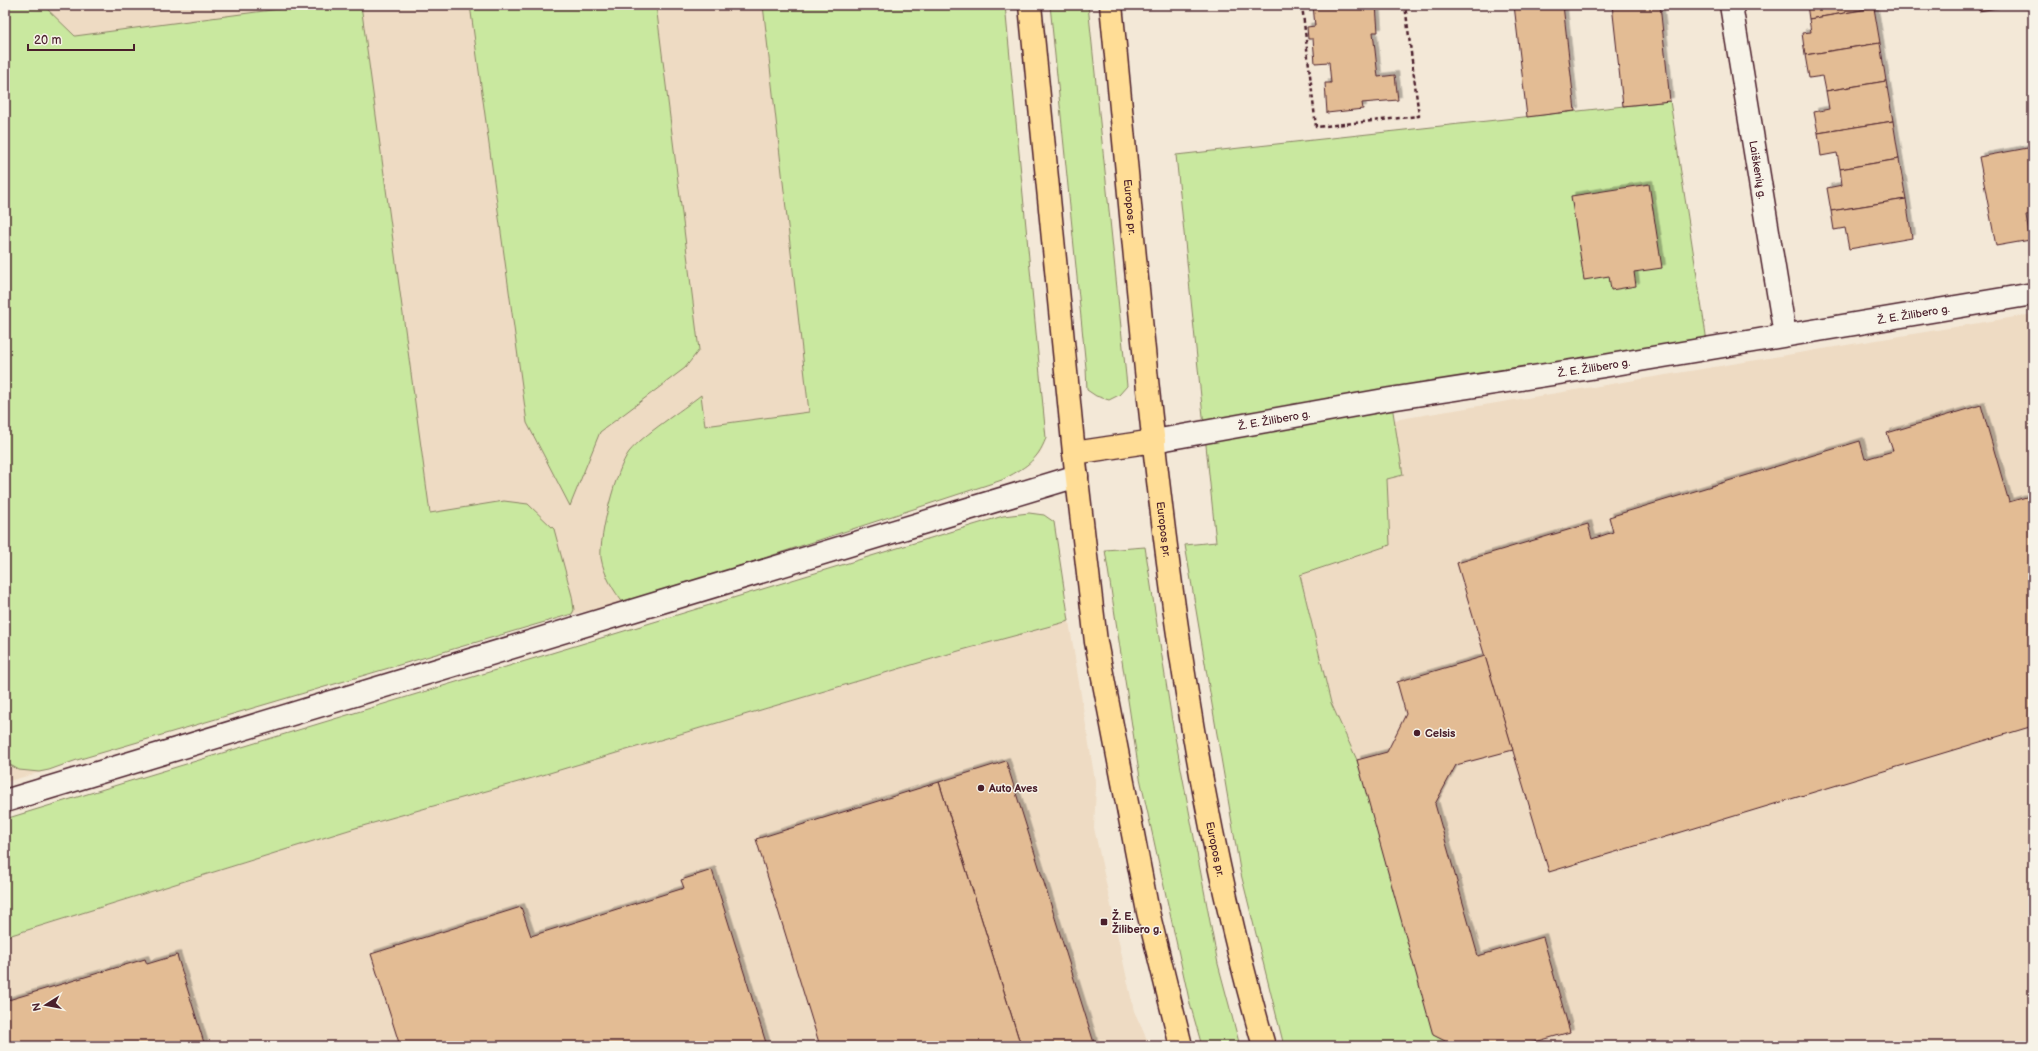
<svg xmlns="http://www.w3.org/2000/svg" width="2038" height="1051" font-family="'Balsamiq Sans',sans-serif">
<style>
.built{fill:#eedbc3}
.green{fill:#c9e89f;stroke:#8a8465}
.building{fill:#e3bc94;stroke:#4a1f2b;filter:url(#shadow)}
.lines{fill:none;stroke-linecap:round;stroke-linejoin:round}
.minor-casing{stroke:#4a1f2b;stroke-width:25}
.major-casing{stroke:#4a1f2b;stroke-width:25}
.path{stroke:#4a1f2b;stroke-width:2.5;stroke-dasharray:4 3;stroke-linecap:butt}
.minor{stroke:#f7f3e8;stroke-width:22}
.major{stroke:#ffdd96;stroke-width:22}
.poi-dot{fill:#4a1f2b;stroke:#f7f3e8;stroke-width:1.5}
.labels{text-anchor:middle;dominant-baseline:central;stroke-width:3;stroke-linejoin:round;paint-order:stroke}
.street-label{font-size:11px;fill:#4a1f2b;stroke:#f7f3e8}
.poi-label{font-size:11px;font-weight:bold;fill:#4a1f2b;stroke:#f7f3e8;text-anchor:start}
</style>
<defs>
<filter id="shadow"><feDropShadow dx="3.5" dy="-3.5" stdDeviation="0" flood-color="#0004"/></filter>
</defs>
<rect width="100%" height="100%" fill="#f3e8d7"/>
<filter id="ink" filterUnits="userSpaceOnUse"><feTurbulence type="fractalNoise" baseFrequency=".025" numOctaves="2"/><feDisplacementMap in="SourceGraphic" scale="8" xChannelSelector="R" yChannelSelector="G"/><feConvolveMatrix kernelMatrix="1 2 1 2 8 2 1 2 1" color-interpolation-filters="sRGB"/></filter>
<g filter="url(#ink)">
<g class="built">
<polygon points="5,5 1005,5 1046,438 1041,452 1026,466 1002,480 624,604 572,614 77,760 49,770 5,782"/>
<polygon points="2033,314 2033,1046 1456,1046 1357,760 1331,703 1300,575 1390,545 1387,479 1403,475 1394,420"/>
<polygon points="1069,621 1096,787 1094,828 1134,1011 1150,1046 5,1046 5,937 352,829 536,777 962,650"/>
</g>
<g class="green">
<polygon points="5,5 43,5 75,36 279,9 279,5 361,5 430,513 504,501 528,504 554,529 572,596 574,610 572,614 77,760 49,770 39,772 19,770 5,762"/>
<polygon points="470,5 656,5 699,350 685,368 600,432 570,506 527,423"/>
<path d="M763,5H1005L1046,438C1037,462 1024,468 1002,480L624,604C613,590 604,575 601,558C599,536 616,469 629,452C644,434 681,411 701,395L705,426L809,412Z"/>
<polygon points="1050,5 1088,5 1127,386 1119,395 1109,400 1096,396 1087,390 1086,368"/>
<polygon points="1670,101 1708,348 1391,399 1403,475 1387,479 1390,545 1300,575 1331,703 1357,760 1455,1046 1284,1046 1240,870 1185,545 1216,542 1176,155"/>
<polygon points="1029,513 1044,515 1054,522 1069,621 962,650 536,777 352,829 5,937 5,819 1003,516"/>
<polygon points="1145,547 1172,721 1218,964 1240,1046 1202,1046 1190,1004 1140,778 1105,550"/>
</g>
<g class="building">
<polygon points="1313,5 1376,5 1378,32 1373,32 1378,77 1395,75 1398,100 1362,103 1363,109 1327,113 1325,83 1331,83 1329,62 1315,63 1313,39 1308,39 1307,27 1315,26"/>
<polygon points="1514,5 1563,5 1575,111 1527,117"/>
<polygon points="1612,5 1660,5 1670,101 1623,106"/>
<polygon points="1807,5 1874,5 1874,8 1809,19"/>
<polygon points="1978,5 2015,5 1979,11"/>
<polygon points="1874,8 1880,43 1805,55 1802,33 1811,32 1809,19"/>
<polygon points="1880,43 1886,81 1826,91 1823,76 1809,78 1805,55"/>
<polygon points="1886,81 1893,121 1818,133 1814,112 1829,109 1826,91"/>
<polygon points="1893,121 1899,159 1840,169 1837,153 1821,156 1818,133"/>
<polygon points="2033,147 2033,215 2026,216 2030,240 1996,246 1979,157"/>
<polygon points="1899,159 1906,199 1831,211 1827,188 1842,185 1840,169"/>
<polygon points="1649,184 1662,268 1634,272 1636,286 1611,290 1609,276 1584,280 1571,196"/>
<polygon points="1906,199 1912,238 1849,249 1845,228 1834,230 1831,211"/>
<polygon points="1981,405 2009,502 2033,495 2033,726 1549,872 1457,563 1588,524 1592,539 1613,532 1609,517 1860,441 1865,459 1893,451 1887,433"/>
<polygon points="1485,656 1513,750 1456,765 1435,804 1478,956 1543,937 1570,1032 1521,1046 1455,1046 1433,1035 1357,760 1387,752 1406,714 1397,682"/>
<polygon points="1006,761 1095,1046 1021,1046 939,782"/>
<polygon points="939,782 1021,1046 820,1046 756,839"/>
<polygon points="712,870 767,1046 400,1046 371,954 521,907 531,936 684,888 681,880"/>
<polygon points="177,955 205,1046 5,1046 5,1001 145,959 147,964"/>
</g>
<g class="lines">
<g class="minor-casing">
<g id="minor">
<path id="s1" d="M1731,5L1785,335"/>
<path id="s2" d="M1154,441L1390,399L1604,366L2033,294"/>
<polyline points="5,801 1077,476"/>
</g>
</g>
<g class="major-casing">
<g id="major">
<polyline points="1030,5 1074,453 1096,642 1148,912 1181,1046"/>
<path id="s3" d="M1111,5C1146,354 1166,708 1264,1046"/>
<polyline points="1074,453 1154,441"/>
</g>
</g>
<polyline class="path" points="1302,5 1316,127 1419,116 1405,5"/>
<use href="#minor" class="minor"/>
<use href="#major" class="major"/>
</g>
</g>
<g class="poi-dot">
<circle cx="1417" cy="733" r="4"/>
<circle cx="981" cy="788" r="4"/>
<rect x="1100" y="918" width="8" height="8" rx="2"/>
</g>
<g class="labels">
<g class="street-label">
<text stroke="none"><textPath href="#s1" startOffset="167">Laiškenių g.</textPath></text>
<text stroke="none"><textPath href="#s3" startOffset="203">Europos pr.</textPath></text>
<text stroke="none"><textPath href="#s2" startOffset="770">Ž. E. Žilibero g.</textPath></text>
<text stroke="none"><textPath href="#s2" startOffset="446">Ž. E. Žilibero g.</textPath></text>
<text stroke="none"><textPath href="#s2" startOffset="122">Ž. E. Žilibero g.</textPath></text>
<text stroke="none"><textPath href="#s3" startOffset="527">Europos pr.</textPath></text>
<text stroke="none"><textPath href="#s3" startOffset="851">Europos pr.</textPath></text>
</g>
<g class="poi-label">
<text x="1425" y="733">Celsis</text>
<text x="989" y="788">Auto Aves</text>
<text x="1112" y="916">Ž. E.<tspan x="1112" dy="13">Žilibero g.</tspan></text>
</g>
</g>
<rect width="2038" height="1051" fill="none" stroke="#f7f3e8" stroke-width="20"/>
<rect x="10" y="10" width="2018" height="1031" fill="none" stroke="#4a1f2b" stroke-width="1.5" filter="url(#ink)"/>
<g transform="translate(46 1005) rotate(259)" stroke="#f7f3e8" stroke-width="3" paint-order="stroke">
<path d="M0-3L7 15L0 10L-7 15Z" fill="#4a1f2b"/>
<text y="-6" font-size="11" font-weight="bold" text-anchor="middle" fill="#4a1f2b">N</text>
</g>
<path d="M28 44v6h106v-6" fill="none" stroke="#4a1f2b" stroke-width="2"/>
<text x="34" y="44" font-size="12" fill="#4a1f2b" stroke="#f7f3e8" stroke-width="3" paint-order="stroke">20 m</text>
</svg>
